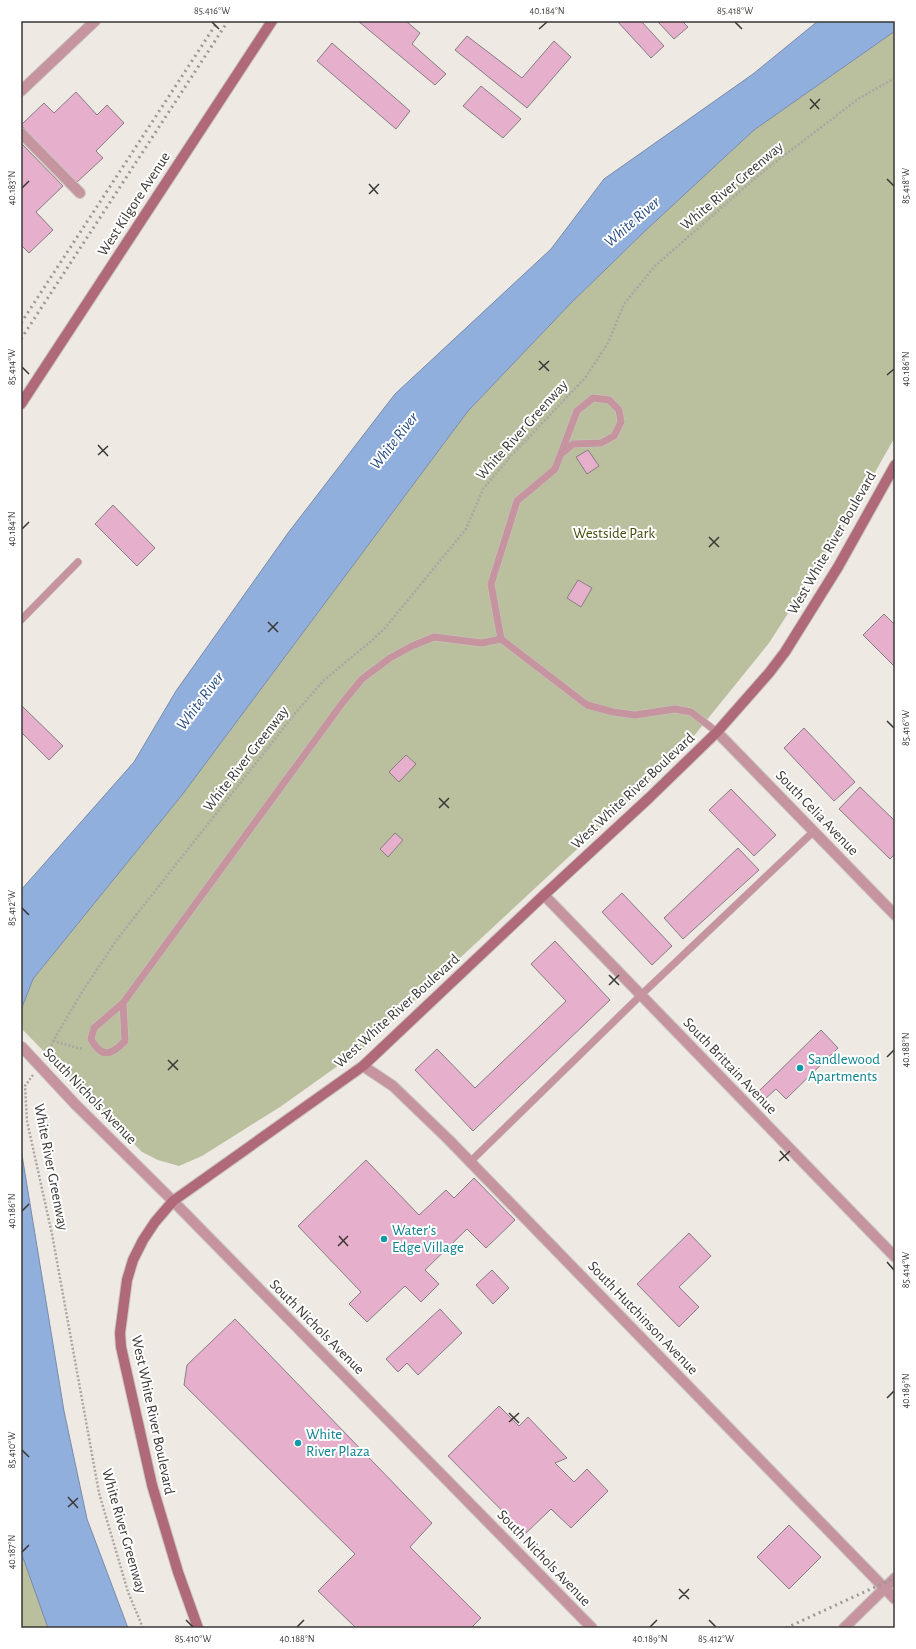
<svg xmlns="http://www.w3.org/2000/svg" width="916" height="1649" font-family="'Alegreya Sans',sans-serif">
<style>
.green{fill:#babf9e}
.water{fill:#91afdc;stroke:#778baa}
.building{fill:#e6afcb;stroke:#867e82}
.lines{fill:none;stroke-linecap:round;stroke-linejoin:round}
.lane-casing{stroke:#cac5c0;stroke-width:8}
.street-casing{stroke:#cac5c0;stroke-width:12}
.secondary-casing{stroke:#cac5c0;stroke-width:12}
.path{stroke:#aaa6a2;stroke-width:2.5;stroke-dasharray:2 2;stroke-linecap:butt}
.lane{stroke:#c5949e;stroke-width:7}
.street{stroke:#c5949e;stroke-width:10}
.secondary{stroke:#af6979;stroke-width:10}
.rail{stroke:#9c9894;stroke-width:3;stroke-dasharray:2 4;stroke-linecap:butt}
.street-bridge-casing{stroke:#cac5c0;stroke-width:12;stroke-linecap:butt}
.street-bridge{stroke:#c5949e;stroke-width:10}
.ticks{fill:none;stroke:#393734;stroke-width:1.5}
.culture-dot{fill:#0f9aa8;stroke:#fff;stroke-width:1.5}
.labels{text-anchor:middle;dominant-baseline:central;stroke-width:4;stroke-linejoin:round;paint-order:stroke}
.street-label{font-size:15px;fill:#393734;stroke:#fff}
.park-label{font-size:15px;fill:#454b0b;stroke:#fff}
.culture-label{font-size:15px;fill:#0d838f;stroke:#fff;text-anchor:start}
.water-label{font-size:16px;font-style:italic;fill:#244981;stroke:#fff}
.neatline{fill:none;stroke:#393734;stroke-width:1.5}
.ticks-label{font-size:10px;text-anchor:middle;fill:#393734}
</style>
<rect width="100%" height="100%" fill="#eee9e3"/>
<g class="green">
<polygon points="895,31 895,437 846,523 769,643 689,742 616,813 363,1048 280,1107 202,1156 179,1166 158,1160 142,1152 21,1028 21,1010 33,979 182,795 468,411 570,304 645,231 754,130"/>
<polygon points="21,1549 49,1628 21,1628"/>
</g>
<g class="water">
<polygon points="818,21 895,21 895,31 754,130 645,231 570,304 468,411 182,795 33,979 21,1010 21,890 134,762 176,691 288,533 395,394 551,249 604,179 753,74"/>
<polygon points="21,1149 64,1411 87,1519 128,1628 48,1628 21,1552"/>
</g>
<g class="building">
<polygon points="358,21 406,21 420,33 412,44 446,74 435,85"/>
<polygon points="617,21 641,21 664,46 651,58"/>
<polygon points="657,21 682,21 688,27 674,39"/>
<polygon points="467,36 522,78 554,41 571,57 527,108 455,50"/>
<polygon points="332,43 410,111 396,129 317,61"/>
<polygon points="481,86 521,119 503,138 463,106"/>
<polygon points="76,92 97,115 107,105 124,123 96,151 103,158 76,183 21,125 44,103 54,113"/>
<polygon points="21,143 63,186 36,212 53,230 29,253 21,245"/>
<polygon points="588,450 599,466 587,474 576,457"/>
<polygon points="113,505 155,548 137,566 95,524"/>
<polygon points="578,580 592,588 581,607 567,598"/>
<polygon points="884,614 895,625 895,667 863,635"/>
<polygon points="21,705 63,746 49,760 21,732"/>
<polygon points="804,728 855,782 834,801 784,748"/>
<polygon points="406,755 416,764 399,782 389,772"/>
<polygon points="860,787 895,821 895,854 890,859 839,809"/>
<polygon points="731,789 776,835 754,856 709,810"/>
<polygon points="395,833 403,840 388,857 380,849"/>
<polygon points="738,848 759,870 683,939 664,918"/>
<polygon points="622,893 672,946 652,965 602,912"/>
<polygon points="555,941 610,1000 473,1131 415,1070 437,1049 475,1088 566,1001 531,964"/>
<polygon points="821,1030 838,1048 786,1099 776,1089 765,1099 758,1092"/>
<polygon points="366,1160 419,1215 446,1190 454,1198 474,1178 515,1220 486,1248 467,1229 425,1270 439,1284 421,1302 405,1286 367,1322 349,1304 361,1292 298,1226"/>
<polygon points="689,1233 711,1256 679,1287 699,1307 679,1327 637,1284"/>
<polygon points="492,1270 509,1288 493,1304 476,1285"/>
<polygon points="440,1309 462,1333 418,1375 407,1363 398,1372 386,1359"/>
<polygon points="235,1319 432,1523 410,1547 481,1618 471,1628 356,1628 318,1591 355,1554 184,1385 187,1365"/>
<polygon points="499,1406 519,1426 528,1417 567,1458 555,1463 574,1482 587,1469 608,1491 571,1528 551,1509 525,1534 448,1456"/>
<polygon points="789,1525 821,1557 789,1589 757,1557"/>
</g>
<g class="lines">
<g class="lane-casing">
<g id="lane">
<polyline points="561,454 573,444 601,443 614,436 621,422 619,410 609,400 593,398 577,411 555,469 517,501 491,584 501,639 587,705 613,712 635,715 675,709 691,712 717,732"/>
<polyline points="21,620 78,562"/>
<path d="M123,1003L125,1041C111,1056 101,1058 91,1039L94,1028L123,1003L343,702L362,679L390,658L412,646L434,637L482,643L501,639"/>
<polyline points="470,1162 641,995 814,831"/>
</g>
</g>
<g class="street-casing">
<g id="street">
<polyline points="21,91 95,21"/>
<polyline points="21,133 80,193"/>
<polyline points="717,732 895,915"/>
<polyline points="544,895 895,1257"/>
<polyline points="363,1066 393,1086 449,1140 895,1599"/>
<polyline points="75,1104 173,1201 592,1628"/>
<polyline points="844,1628 895,1578"/>
</g>
</g>
<g class="secondary-casing">
<g id="secondary">
<polyline points="21,404 272,21"/>
<polyline points="198,1628 178,1572 152,1485 121,1347 120,1333 127,1280 133,1260 143,1240 155,1222 173,1201 363,1066 544,895 649,798 717,732 769,673 785,652 838,567 895,465"/>
</g>
</g>
<g class="path">
<polyline points="53,1041 78,1048 84,1049"/>
<polyline points="47,1057 53,1041 82,992 118,938 297,711 324,680 370,642 385,628 466,529 483,489 510,457 585,378 608,343 624,304 655,266 760,174 858,99 895,78"/>
<polyline points="33,1075 25,1086 27,1121 52,1234 99,1493 128,1592 143,1628"/>
</g>
<use href="#lane" class="lane"/>
<use href="#street" class="street"/>
<use href="#secondary" class="secondary"/>
<g class="rail">
<polyline points="21,323 218,21"/>
<polyline points="21,339 228,21"/>
<polyline points="786,1628 895,1578"/>
</g>
<g class="street-bridge-casing">
<polyline id="street-bridge" points="21,1046 75,1104"/>
</g>
<use href="#street-bridge" class="street-bridge"/>
</g>
<path class="ticks" d="M212,22L219,29M735,22L742,29M539,29L547,22M810,99L819,109M810,109L820,99M887,179L894,186M369,184L378,194M22,188L29,181M369,194L379,184M539,361L549,371M22,367L29,374M539,370L549,361M887,375L894,369M98,445L108,456M98,455L108,446M22,529L29,522M709,537L719,547M709,547L719,537M268,622L278,632M268,632L278,622M887,721L894,728M439,798L449,808M439,808L449,798M22,908L29,915M609,975L619,985M609,985L619,975M887,1057L894,1050M168,1060L178,1070M168,1070L178,1060M780,1151L789,1161M779,1161L790,1151M22,1211L29,1204M339,1236L348,1246M338,1246L348,1236M887,1262L894,1270M887,1398L894,1391M509,1413L519,1423M509,1422L519,1413M22,1450L29,1457M68,1497L78,1508M68,1507L78,1498M22,1552L29,1545M679,1589L689,1599M679,1599L689,1589M186,1620L193,1627M709,1620L716,1627M297,1627L304,1620M650,1627L657,1620"/>
<g class="culture-dot">
<circle cx="800" cy="1068" r="4"/>
<circle cx="384" cy="1239" r="4"/>
<circle cx="298" cy="1443" r="4"/>
</g>
<g class="labels">
<g class="street-label">
<text transform="translate(732 186) rotate(-40)">White River Greenway</text>
<text transform="translate(134 204) rotate(-57)">West Kilgore Avenue</text>
<text transform="translate(522 430) rotate(-48)">White River Greenway</text>
<text transform="translate(832 543) rotate(-60)">West White River Boulevard</text>
<text transform="translate(246 759) rotate(-52)">White River Greenway</text>
<text transform="translate(633 791) rotate(-43)">West White River Boulevard</text>
<text transform="translate(817 813) rotate(46)">South Celia Avenue</text>
<text transform="translate(397 1011) rotate(-42)">West White River Boulevard</text>
<text transform="translate(730 1066) rotate(46)">South Brittain Avenue</text>
<text transform="translate(90 1096) rotate(46)">South Nichols Avenue</text>
<text transform="translate(51 1167) rotate(79)">White River Greenway</text>
<text transform="translate(643 1318) rotate(46)">South Hutchinson Avenue</text>
<text transform="translate(317 1327) rotate(45)">South Nichols Avenue</text>
<text transform="translate(153 1415) rotate(78)">West White River Boulevard</text>
<text transform="translate(124 1531) rotate(74)">White River Greenway</text>
<text transform="translate(544 1558) rotate(46)">South Nichols Avenue</text>
</g>
<g class="park-label">
<text x="614" y="533">Westside Park</text>
</g>
<g class="culture-label">
<text x="808" y="1059">Sandlewood<tspan x="808" dy="17">Apartments</tspan></text>
<text x="392" y="1230">Water's<tspan x="392" dy="17">Edge Village</tspan></text>
<text x="306" y="1434">White<tspan x="306" dy="17">River Plaza</tspan></text>
</g>
<g class="water-label">
<text transform="translate(632 222) rotate(-41)">White River</text>
<text transform="translate(394 441) rotate(-52)">White River</text>
<text transform="translate(200 701) rotate(-53)">White River</text>
</g>
</g>
<rect width="916" height="1649" fill="none" stroke="#ffffff" stroke-width="44"/>
<rect x="22" y="22" width="872" height="1605" class="neatline"/>
<g class="ticks-label">
<text x="212" y="14">85.416°W</text>
<text x="547" y="14">40.184°N</text>
<text x="735" y="14">85.418°W</text>
<text transform="translate(905 186) rotate(-90)" y="4">85.418°W</text>
<text transform="translate(11 188) rotate(-90)" y="4">40.183°N</text>
<text transform="translate(11 367) rotate(-90)" y="4">85.414°W</text>
<text transform="translate(905 369) rotate(-90)" y="4">40.186°N</text>
<text transform="translate(11 529) rotate(-90)" y="4">40.184°N</text>
<text transform="translate(905 728) rotate(-90)" y="4">85.416°W</text>
<text transform="translate(11 908) rotate(-90)" y="4">85.412°W</text>
<text transform="translate(905 1050) rotate(-90)" y="4">40.188°N</text>
<text transform="translate(11 1211) rotate(-90)" y="4">40.186°N</text>
<text transform="translate(905 1270) rotate(-90)" y="4">85.414°W</text>
<text transform="translate(905 1391) rotate(-90)" y="4">40.189°N</text>
<text transform="translate(11 1450) rotate(-90)" y="4">85.410°W</text>
<text transform="translate(11 1552) rotate(-90)" y="4">40.187°N</text>
<text x="193" y="1642">85.410°W</text>
<text x="297" y="1642">40.188°N</text>
<text x="650" y="1642">40.189°N</text>
<text x="716" y="1642">85.412°W</text>
</g>
</svg>
